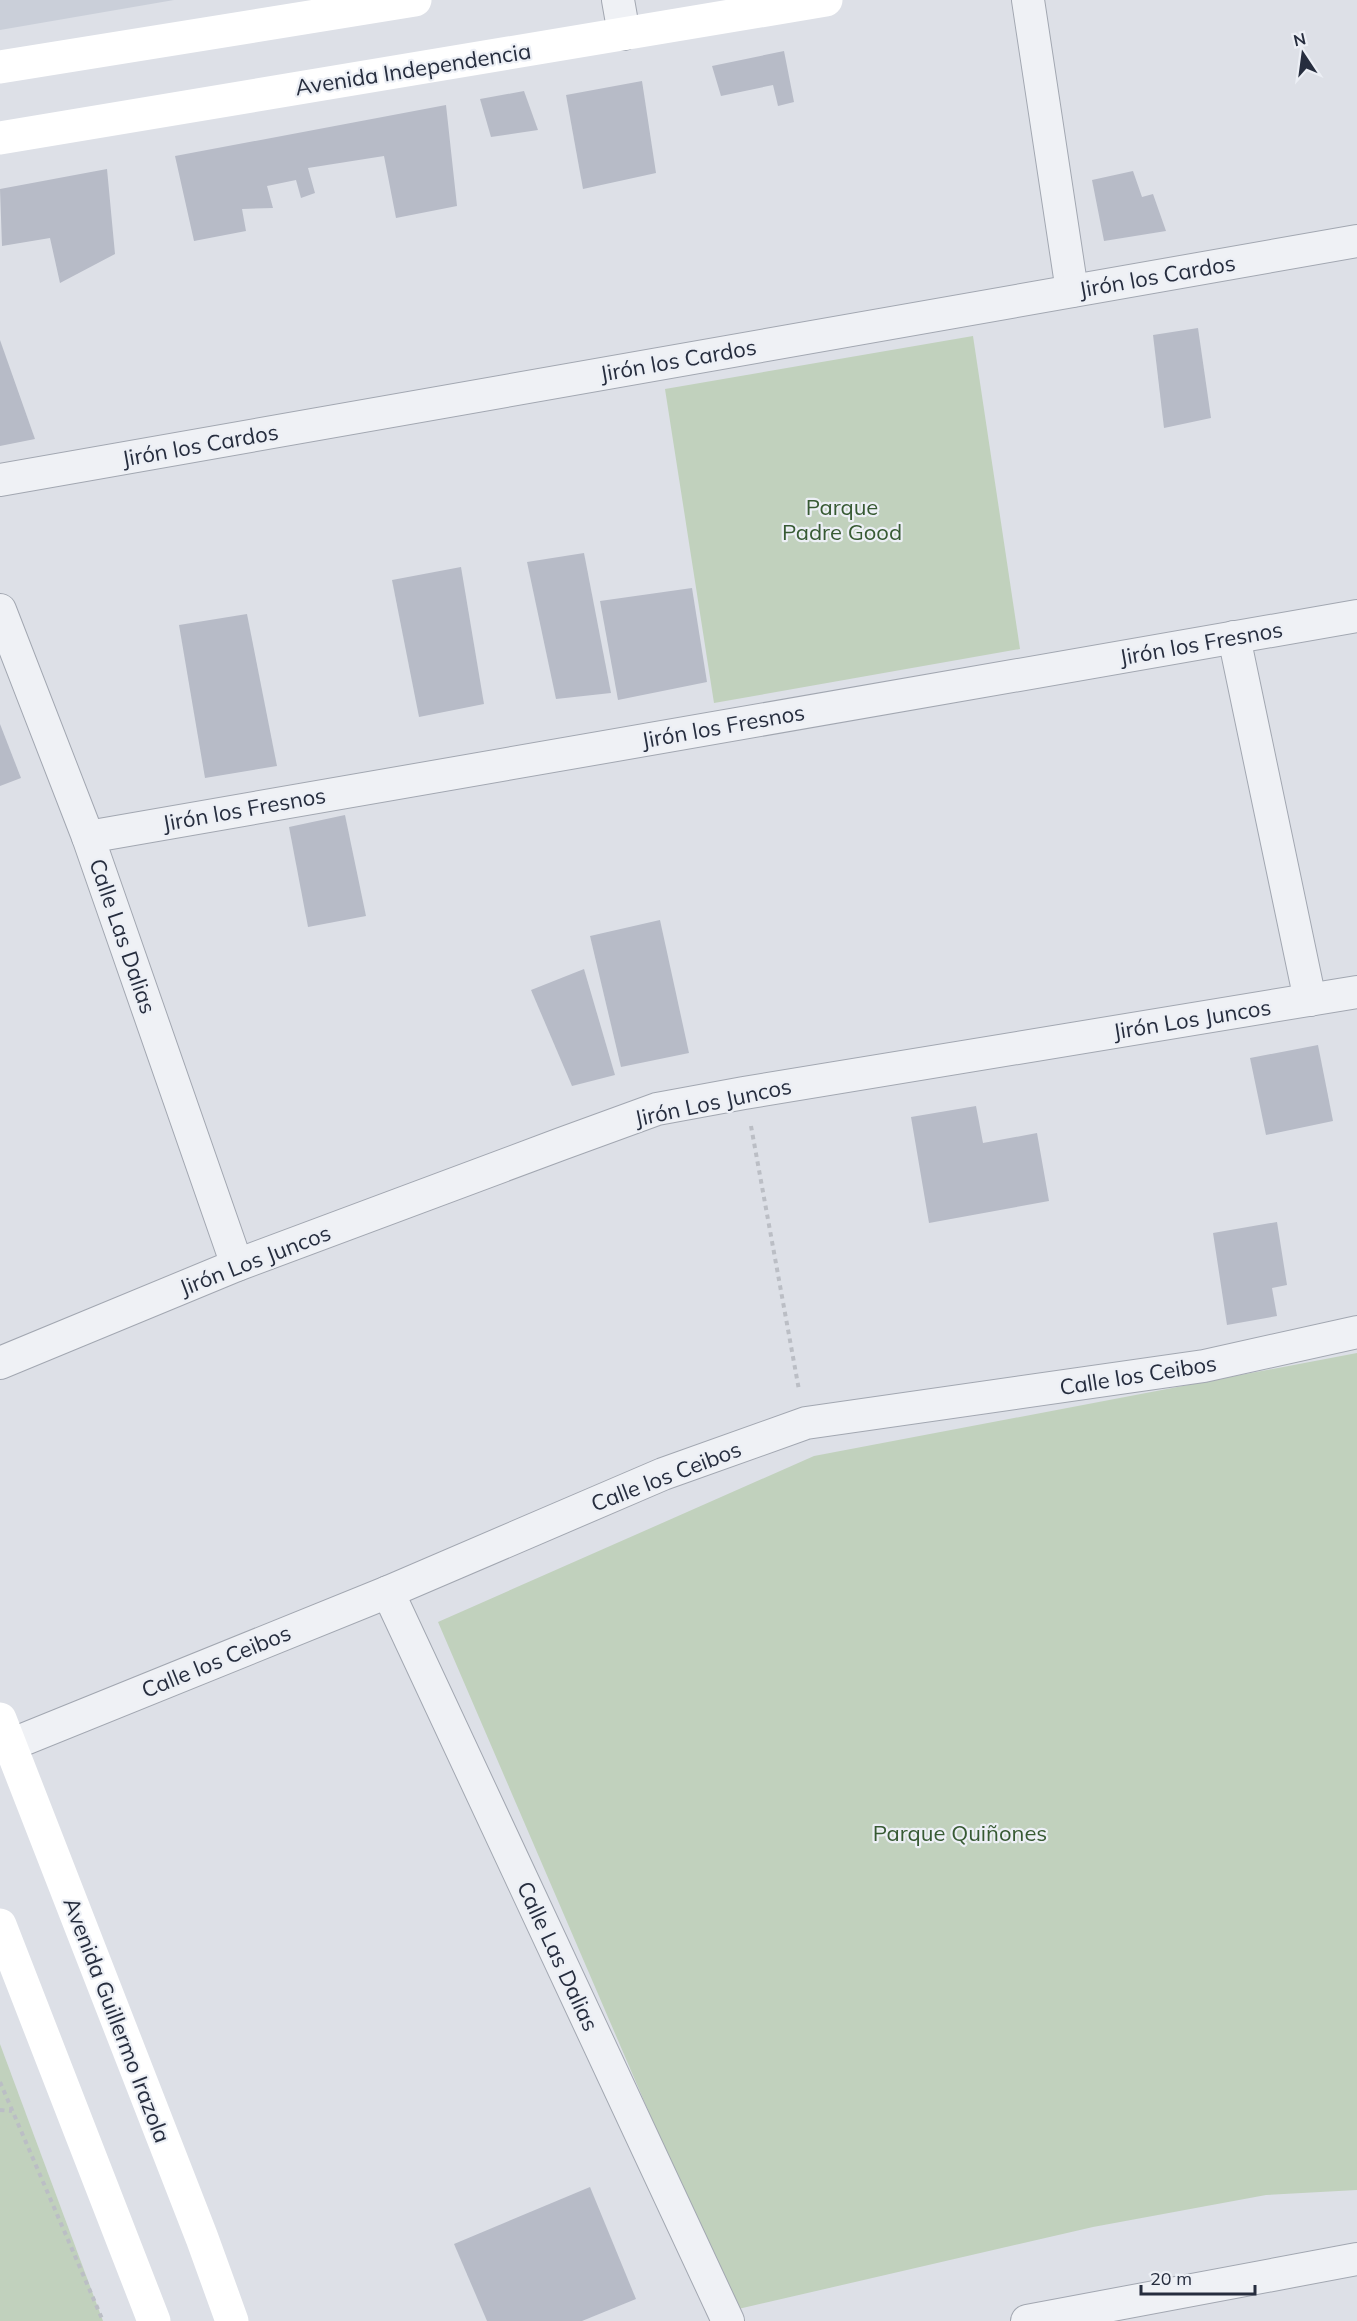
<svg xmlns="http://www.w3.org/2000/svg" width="1357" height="2321" font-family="Mulish,sans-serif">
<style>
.built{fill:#cacfd9}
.green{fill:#c1d1bd}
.building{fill:#b7bbc7}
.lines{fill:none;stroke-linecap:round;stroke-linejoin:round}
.minor-casing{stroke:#a2a7b1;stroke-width:34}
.path{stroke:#bbbec5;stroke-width:4;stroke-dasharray:4.5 4.5;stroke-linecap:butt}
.minor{stroke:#eff1f5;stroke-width:32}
.secondary{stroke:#fff;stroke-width:33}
.labels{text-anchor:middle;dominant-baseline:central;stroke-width:4.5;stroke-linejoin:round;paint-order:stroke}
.street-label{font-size:22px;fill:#262d3e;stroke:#eceff5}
.park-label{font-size:22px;fill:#375a33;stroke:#eceff5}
</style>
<rect width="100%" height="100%" fill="#dde0e7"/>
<polygon class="built" points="0,0 174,0 0,30"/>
<g class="green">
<polygon points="973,336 1020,649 714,703 665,389"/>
<polygon points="1357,1353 1357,2190 1266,2195 1093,2227 734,2310 438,1622 814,1456"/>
<polygon points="0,2044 103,2321 0,2321"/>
</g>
<g class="building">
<polygon points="784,51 794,102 778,106 773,85 721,96 712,66"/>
<polygon points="642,81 656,173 583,189 566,95"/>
<polygon points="524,91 538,130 491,137 480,99"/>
<polygon points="446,105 457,206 396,218 384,156 308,168 315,193 301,198 296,180 267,186 273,208 242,209 246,231 194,241 175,156"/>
<polygon points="107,169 115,254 60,283 50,238 2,246 0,189"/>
<polygon points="1133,171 1142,197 1153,194 1166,231 1104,241 1092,180"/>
<polygon points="1198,328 1211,418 1164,428 1153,335"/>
<polygon points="0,340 35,439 0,446"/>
<polygon points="584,553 611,693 556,699 527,562"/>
<polygon points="461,567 484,704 419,717 392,580"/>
<polygon points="692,588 707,682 618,700 600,601"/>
<polygon points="247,614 277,766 205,778 179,625"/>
<polygon points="0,724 21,778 0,786"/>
<polygon points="345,815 366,916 308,927 289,827"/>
<polygon points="660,920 689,1053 621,1067 590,936"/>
<polygon points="584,969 615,1075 572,1086 531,990"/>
<polygon points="1318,1045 1333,1121 1266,1135 1250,1058"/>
<polygon points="976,1106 983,1143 1037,1133 1049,1201 929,1223 911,1117"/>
<polygon points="1277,1222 1287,1285 1272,1288 1277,1316 1227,1325 1213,1233"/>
<polygon points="590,2187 636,2299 582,2321 487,2321 454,2244"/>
</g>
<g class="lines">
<g class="minor-casing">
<g id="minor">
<polyline points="618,0 624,34"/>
<polyline points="1028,0 1072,291"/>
<polyline points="0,480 1357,241"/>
<polyline points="0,610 88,837 237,1265"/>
<polyline points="1234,637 1310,1000"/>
<polyline points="88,837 1357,616"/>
<polyline points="0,1363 237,1265 561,1144 657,1109 744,1093 1357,992"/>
<polyline points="388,1592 728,2321"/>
<polyline points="10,1745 388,1592 663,1474 806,1423 1204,1366 1357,1332"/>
<polyline points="1027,2321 1357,2259"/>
</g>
</g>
<g class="path">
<polyline points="751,1126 799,1390"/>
<polyline points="0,2082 103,2321"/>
<polyline points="0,2110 12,2111"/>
</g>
<use href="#minor" class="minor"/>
<g class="secondary">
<polyline points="0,67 415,0"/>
<polyline points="0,138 826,0"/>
<polyline points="0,1719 202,2238 232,2321"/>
<polyline points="0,1925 154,2321"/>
</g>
</g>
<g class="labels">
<g class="street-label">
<text transform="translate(413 69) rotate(-9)">Avenida Independencia</text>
<text transform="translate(1157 276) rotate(-10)">Jirón los Cardos</text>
<text transform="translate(678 360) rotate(-10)">Jirón los Cardos</text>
<text transform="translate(200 445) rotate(-10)">Jirón los Cardos</text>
<text transform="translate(1201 643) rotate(-10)">Jirón los Fresnos</text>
<text transform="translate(723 726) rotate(-10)">Jirón los Fresnos</text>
<text transform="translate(244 809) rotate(-10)">Jirón los Fresnos</text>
<text transform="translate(123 936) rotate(71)">Calle Las Dalias</text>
<text transform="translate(1192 1019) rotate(-9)">Jirón Los Juncos</text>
<text transform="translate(713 1102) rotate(-12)">Jirón Los Juncos</text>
<text transform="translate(255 1260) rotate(-21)">Jirón Los Juncos</text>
<text transform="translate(1138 1375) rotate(-9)">Calle los Ceibos</text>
<text transform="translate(666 1476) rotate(-21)">Calle los Ceibos</text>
<text transform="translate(216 1661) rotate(-22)">Calle los Ceibos</text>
<text transform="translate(558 1956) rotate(65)">Calle Las Dalias</text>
<text transform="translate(117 2020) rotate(69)">Avenida Guillermo Irazola</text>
</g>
<g class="park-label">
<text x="842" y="507">Parque<tspan x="842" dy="25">Padre Good</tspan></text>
<text x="960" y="1833">Parque Quiñones</text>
</g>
</g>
<g transform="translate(1303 54) rotate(347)" stroke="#eceff5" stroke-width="4.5" paint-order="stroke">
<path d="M0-4.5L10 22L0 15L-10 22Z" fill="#262d3e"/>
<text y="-9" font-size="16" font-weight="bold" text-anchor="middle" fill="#262d3e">N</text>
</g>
<path d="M1141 2285v9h114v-9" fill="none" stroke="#262d3e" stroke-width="3"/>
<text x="1150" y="2285" font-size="18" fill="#262d3e" stroke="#eceff5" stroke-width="4.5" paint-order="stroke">20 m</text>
</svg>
